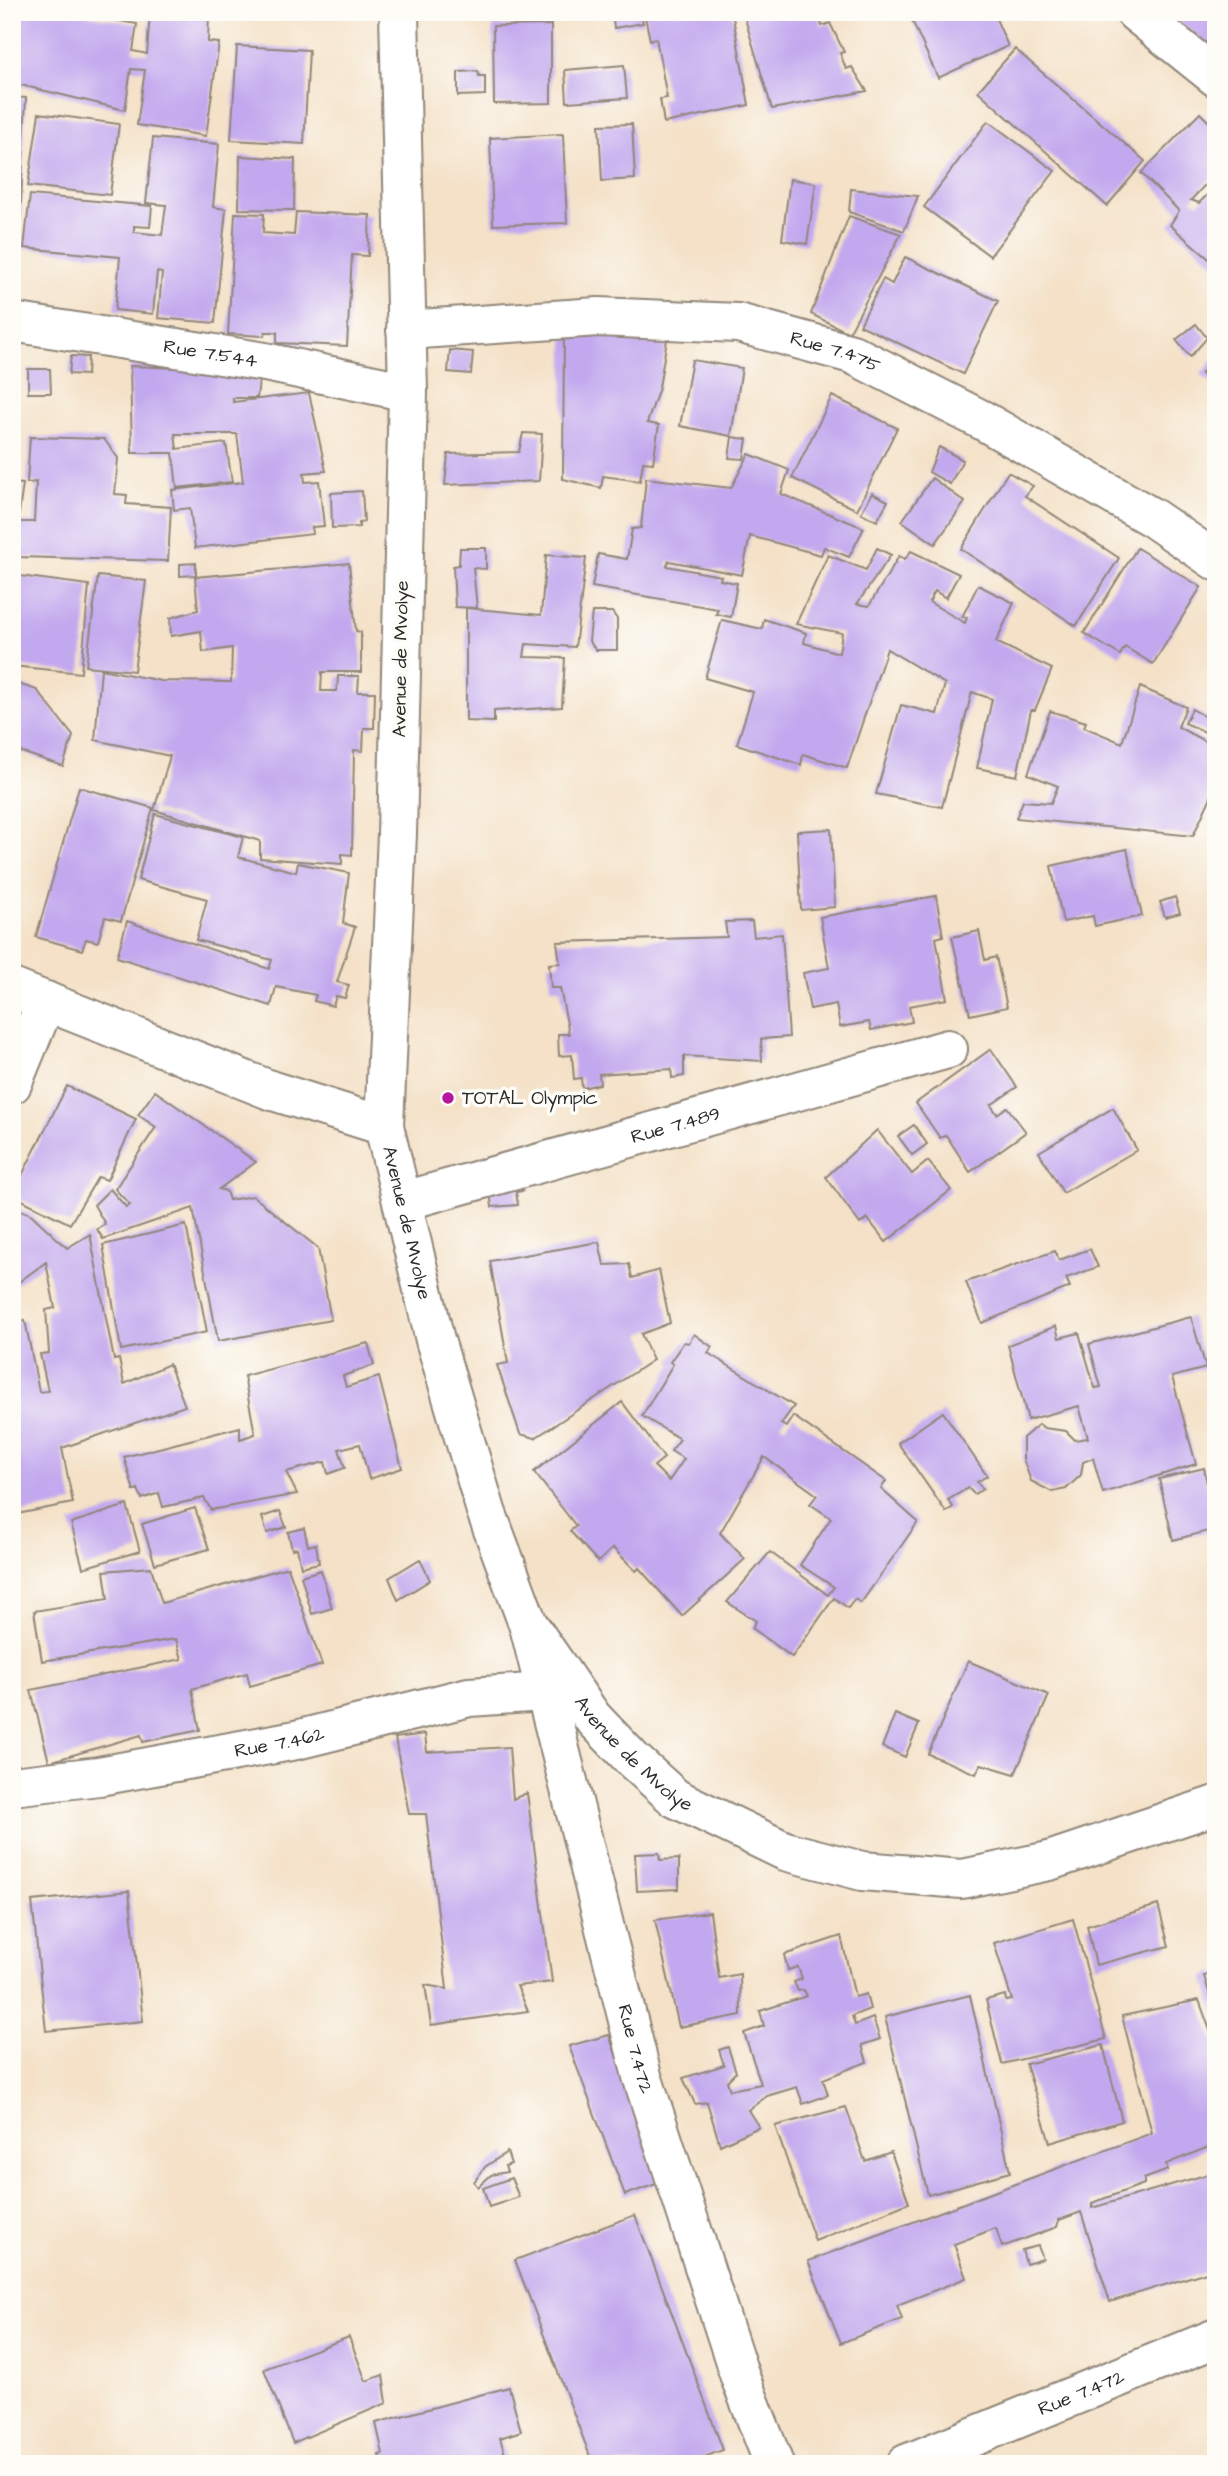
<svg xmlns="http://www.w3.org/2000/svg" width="1228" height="2476" font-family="'Architects Daughter',sans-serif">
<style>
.building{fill:#c2a8ee}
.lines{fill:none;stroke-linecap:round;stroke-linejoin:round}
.street-casing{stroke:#908679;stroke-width:42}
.secondary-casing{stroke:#908679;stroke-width:42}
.street{stroke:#fff;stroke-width:38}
.secondary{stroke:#fff;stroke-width:38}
.poi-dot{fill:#b5179e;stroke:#fdfcf7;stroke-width:2.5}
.labels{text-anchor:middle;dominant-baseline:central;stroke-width:7;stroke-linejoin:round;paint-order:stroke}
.street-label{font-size:19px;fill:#2b2b2b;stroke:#fdfcf7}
.poi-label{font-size:19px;fill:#2b2b2b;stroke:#fdfcf7;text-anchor:start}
</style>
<rect width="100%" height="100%" fill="#fdfcf7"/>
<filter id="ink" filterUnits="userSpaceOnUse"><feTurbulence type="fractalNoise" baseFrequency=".0143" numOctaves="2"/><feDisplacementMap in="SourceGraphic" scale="14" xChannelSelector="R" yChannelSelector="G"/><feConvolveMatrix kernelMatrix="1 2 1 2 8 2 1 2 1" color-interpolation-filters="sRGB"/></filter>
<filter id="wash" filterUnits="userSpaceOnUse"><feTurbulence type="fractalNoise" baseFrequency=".00686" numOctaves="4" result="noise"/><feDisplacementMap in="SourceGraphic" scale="28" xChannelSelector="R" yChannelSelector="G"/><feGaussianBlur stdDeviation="1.57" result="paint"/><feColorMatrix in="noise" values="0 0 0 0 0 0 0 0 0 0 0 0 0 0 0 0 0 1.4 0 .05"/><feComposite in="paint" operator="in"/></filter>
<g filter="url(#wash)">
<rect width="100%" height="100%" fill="#f4e1c7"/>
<g id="blocks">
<g class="building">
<polygon points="12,12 68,12 137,24 133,51 147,54 150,12 209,12 208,42 219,43 206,136 137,125 145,70 131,69 125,110 12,83"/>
<polygon points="612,12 641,12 643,23 614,28"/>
<polygon points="644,12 732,12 749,105 664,123 660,99 667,98 656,38 650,40"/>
<polygon points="743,12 817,12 822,26 830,23 844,52 840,53 846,69 852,67 867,91 772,109"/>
<polygon points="908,12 993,12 1008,46 938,78"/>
<polygon points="1166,12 1216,12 1216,51"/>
<polygon points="551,25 551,103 494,104 493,26"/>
<polygon points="237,46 309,50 304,144 231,140"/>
<polygon points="1015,49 1145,161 1107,206 978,91"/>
<polygon points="624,65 627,98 567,102 565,70"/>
<polygon points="478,71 479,76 485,76 485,95 458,96 458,72"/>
<polygon points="12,97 26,98 17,284 12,284"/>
<polygon points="39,113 119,124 110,195 28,186"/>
<polygon points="1200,113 1216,129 1216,173 1191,200 1199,203 1216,186 1216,265 1170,225 1179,211 1141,173"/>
<polygon points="988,121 1055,171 990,256 924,207"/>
<polygon points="632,124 635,179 602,181 599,125"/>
<polygon points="563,134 567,223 493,225 490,138"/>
<polygon points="153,138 219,144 213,207 226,209 215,323 158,318 162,273 157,272 153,314 115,310 120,257 24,248 30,195 152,206 150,227 134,226 134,232 162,235 166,205 146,203"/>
<polygon points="240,156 295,159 294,210 239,209"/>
<polygon points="790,179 816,183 807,244 782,240"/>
<polygon points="851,189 918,196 904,231 849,212"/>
<polygon points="296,212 370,215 368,256 352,255 347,346 277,343 277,332 265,332 264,336 228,334 235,213 264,214 263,233 294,235"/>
<polygon points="849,216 901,234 849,333 811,314"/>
<polygon points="905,257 998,301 963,374 860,325 883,279 892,284"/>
<polygon points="1196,324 1207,338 1190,357 1176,340"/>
<polygon points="564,333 667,339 659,388 647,423 659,425 653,463 643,462 640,481 603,476 601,488 563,479"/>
<polygon points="450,350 473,352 471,374 448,372"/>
<polygon points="71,356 88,357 87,375 69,374"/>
<polygon points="1216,357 1216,387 1201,374"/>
<polygon points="692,360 742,368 731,436 680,426"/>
<polygon points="130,366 260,371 257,398 233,398 233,402 309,393 326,471 304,473 305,482 319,481 324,526 312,527 313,534 195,548 190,508 174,510 172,490 243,482 237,434 175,434 177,449 226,443 232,482 177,488 173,453 132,453"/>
<polygon points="28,369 50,369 51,393 28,393"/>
<polygon points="832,396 897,428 857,510 792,478"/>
<polygon points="523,433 542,434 539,481 445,485 448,454 519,452"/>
<polygon points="30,437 104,439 118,458 115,494 127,495 126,504 171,507 168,561 17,557 19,522 34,522 36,482 27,483"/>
<polygon points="732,437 747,439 744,459 729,458"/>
<polygon points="939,447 963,460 950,484 929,472"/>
<polygon points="749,454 789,470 781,494 864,528 849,557 824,547 821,555 750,536 742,575 669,561 667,566 721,576 720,580 737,583 731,617 716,614 718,609 592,587 598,554 627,559 632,529 641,528 646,478 731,488"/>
<polygon points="1008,472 1033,486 1025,496 1119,558 1076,626 961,549"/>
<polygon points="932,478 965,502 935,544 902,521"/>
<polygon points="12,483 23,484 14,549 12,549"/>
<polygon points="362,491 364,522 359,523 359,527 332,528 331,493"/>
<polygon points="872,493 888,501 877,521 861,513"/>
<polygon points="460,548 486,548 486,569 473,568 477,608 455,607 453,566 459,565"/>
<polygon points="877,548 891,555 857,604 869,606 899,556 905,559 911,551 959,574 946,598 935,591 929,602 965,623 967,617 962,617 978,585 1014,603 996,642 1052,669 1035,710 1031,710 1017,776 977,768 992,699 972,692 942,807 876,794 901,705 937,714 945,684 887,649 847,768 803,754 801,765 737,744 753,692 705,678 722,620 762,629 764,619 806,633 804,643 839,653 842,633 796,624 828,555 866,570"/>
<polygon points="1137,548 1201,587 1153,664 1125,647 1120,655 1084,633"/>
<polygon points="546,555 586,558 575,647 526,644 524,657 565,658 562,707 494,711 494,722 466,721 466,608 541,615"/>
<polygon points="196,563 196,575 180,576 180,564"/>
<polygon points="349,563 356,631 361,632 361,672 322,672 321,691 337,691 338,676 359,676 358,692 375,692 374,728 364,728 363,751 354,750 352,855 342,854 342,864 260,858 260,841 154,810 170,756 95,740 101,669 161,681 231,682 232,648 203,652 201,631 171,636 170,618 198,610 195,577"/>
<polygon points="12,575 89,585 81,673 12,666"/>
<polygon points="98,576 146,581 134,671 86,666"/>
<polygon points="592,612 612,612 617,619 617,650 596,650 589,641"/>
<polygon points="12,682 37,690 73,736 63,766 12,749"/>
<polygon points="1140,687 1186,707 1178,727 1216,747 1216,786 1193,836 1016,818 1023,801 1051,803 1058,786 1028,774 1050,711 1086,722 1084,727 1122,743"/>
<polygon points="1192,709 1213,721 1216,716 1216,737 1185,723"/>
<polygon points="79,787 153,808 121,921 105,917 98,942 86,939 82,950 36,937"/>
<polygon points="155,814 243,837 238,857 296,872 298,863 349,873 343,923 355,927 337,982 349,985 345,998 336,996 333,1006 314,1001 316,995 276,987 271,1006 117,957 127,921 269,969 272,960 196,940 207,899 138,880"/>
<polygon points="831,829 835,907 801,910 797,831"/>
<polygon points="1127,849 1142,916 1095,926 1093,916 1063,922 1051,866"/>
<polygon points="936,896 943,936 936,938 947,999 909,1006 912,1022 871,1030 869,1022 840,1027 836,1004 810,1009 803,973 829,968 820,917"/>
<polygon points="1175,897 1180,913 1165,917 1160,902"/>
<polygon points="752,921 754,937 782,934 789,1037 761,1039 762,1061 684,1056 684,1076 672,1078 671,1069 599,1074 600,1084 582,1088 581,1078 574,1079 572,1055 559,1056 558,1034 569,1034 560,988 551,988 549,964 560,963 557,942 727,937 725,922"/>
<polygon points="979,931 985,960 996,957 1007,1007 970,1015 952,937"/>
<polygon points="991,1049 1017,1087 991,1105 997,1114 1007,1107 1026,1132 970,1172 946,1135 940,1138 916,1103"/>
<polygon points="67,1086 136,1119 107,1180 98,1177 70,1224 12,1195"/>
<polygon points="155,1091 256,1162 219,1189 226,1191 229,1200 253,1196 318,1248 331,1320 218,1341 193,1208 103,1239 97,1229 105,1224 94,1205 110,1189 126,1207 130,1205 115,1189 156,1127 138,1115"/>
<polygon points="1113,1108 1137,1150 1063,1193 1039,1152"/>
<polygon points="914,1125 927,1144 912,1155 898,1136"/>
<polygon points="877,1130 912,1174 928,1161 951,1190 886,1242 867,1218 860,1224 826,1177"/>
<polygon points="1214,1159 1216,1159 1216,1188 1213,1187"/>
<polygon points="518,1171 523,1191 516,1192 518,1205 492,1207 488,1174"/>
<polygon points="18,1209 31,1214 67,1248 90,1234 114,1360 119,1359 124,1384 169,1364 185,1406 62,1448 73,1503 12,1515 12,1323 25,1320 39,1392 48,1391 40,1354 49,1353 46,1310 55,1308 46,1262 12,1287 12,1214"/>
<polygon points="186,1225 207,1332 121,1350 103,1245"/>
<polygon points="599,1242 604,1265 629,1264 632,1278 659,1270 670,1323 641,1334 653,1360 535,1438 520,1434 497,1365 508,1363 490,1261"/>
<polygon points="1090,1249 1098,1267 1066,1278 1070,1287 982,1323 966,1282 1055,1251 1059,1260"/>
<polygon points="1191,1317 1206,1368 1172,1377 1196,1464 1103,1493 1093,1458 1083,1462 1081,1475 1066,1489 1052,1492 1031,1481 1023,1459 1023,1438 1039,1424 1044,1428 1066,1431 1075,1440 1088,1438 1079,1406 1028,1420 1008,1345 1056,1326 1059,1338 1079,1333 1095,1388 1101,1387 1089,1344"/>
<polygon points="694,1334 712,1347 708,1353 794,1406 781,1424 786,1427 793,1416 886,1481 881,1489 918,1522 861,1603 855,1599 848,1608 834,1598 792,1657 752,1628 756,1621 727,1602 770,1552 828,1595 834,1587 800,1565 831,1518 810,1504 817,1495 764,1457 720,1533 745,1559 682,1616 639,1568 636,1571 613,1548 598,1562 570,1531 576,1526 534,1472 622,1402 664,1458 654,1466 669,1481 684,1459 671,1451 680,1439 642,1416 673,1364 670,1362 684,1342 689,1343"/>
<polygon points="368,1343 374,1365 343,1376 346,1387 379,1377 402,1468 369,1479 360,1444 339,1449 345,1468 328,1474 325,1462 286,1472 297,1494 211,1510 204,1498 163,1507 159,1493 142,1499 138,1489 134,1491 124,1457 240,1427 240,1439 255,1434 244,1376"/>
<polygon points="943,1412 987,1476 977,1482 983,1489 974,1494 968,1488 948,1500 953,1507 946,1512 898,1443"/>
<polygon points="1204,1468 1216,1529 1173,1540 1159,1479"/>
<polygon points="127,1505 140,1551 83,1568 71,1523"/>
<polygon points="195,1508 209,1549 155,1564 142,1524"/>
<polygon points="280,1511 286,1527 267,1533 262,1517"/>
<polygon points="304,1528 308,1546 316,1544 319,1563 301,1567 297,1548 292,1549 288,1532"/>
<polygon points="420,1559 430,1580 398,1600 389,1578"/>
<polygon points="151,1567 162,1603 288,1567 322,1665 250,1686 247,1673 192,1689 200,1730 143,1742 141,1735 49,1762 31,1690 182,1659 176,1639 42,1661 34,1611 108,1599 104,1571"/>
<polygon points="321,1570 332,1608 312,1614 301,1576"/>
<polygon points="968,1661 1049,1695 1015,1774 981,1764 976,1774 928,1754"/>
<polygon points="895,1714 919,1724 905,1757 882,1747"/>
<polygon points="425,1734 427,1752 509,1747 513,1799 527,1793 552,1982 517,1986 528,2011 431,2025 425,1985 447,1989 426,1814 409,1814 395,1738"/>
<polygon points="659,1853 660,1860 679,1859 679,1889 637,1891 635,1854"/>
<polygon points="129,1891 143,2021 46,2031 32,1901"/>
<polygon points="1158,1905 1169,1946 1096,1965 1087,1926"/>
<polygon points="710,1912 719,1978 740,1974 741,2015 679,2027 655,1920"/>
<polygon points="1073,1919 1106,2039 1002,2064 986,2000 1005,1995 1006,2001 1012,2000 994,1943"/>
<polygon points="841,1936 855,1997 866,1994 870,2009 852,2016 855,2025 873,2018 880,2039 862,2045 867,2062 823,2079 828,2095 803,2104 797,2087 767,2096 748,2110 759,2127 720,2145 707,2102 695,2104 683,2078 724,2065 719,2050 728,2047 736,2072 727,2081 730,2090 761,2084 744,2033 764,2026 760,2011 807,1996 804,1990 798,1991 794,1982 802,1979 798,1967 788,1970 784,1955"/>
<polygon points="1216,1972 1216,2013 1215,2013 1204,1976"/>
<polygon points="970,1995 1010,2172 928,2195 885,2017"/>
<polygon points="1199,2000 1216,2047 1216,2144 1166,2164 1168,2170 1144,2179 1144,2184 1092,2203 1092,2208 1212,2173 1216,2186 1216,2269 1110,2302 1081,2212 1059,2220 1057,2227 1002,2247 996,2228 954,2244 966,2278 897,2305 902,2319 841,2343 808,2261 1152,2133 1122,2016"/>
<polygon points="609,2035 662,2182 625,2195 569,2046"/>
<polygon points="1103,2045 1122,2121 1050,2143 1026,2064"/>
<polygon points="846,2107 865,2161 891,2152 909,2203 815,2241 775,2126"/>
<polygon points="507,2152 511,2164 505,2166 507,2172 491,2175 478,2187 474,2182 485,2167"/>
<polygon points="511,2178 519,2197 489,2207 483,2188"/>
<polygon points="635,2215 723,2450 686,2464 593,2464 515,2260"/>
<polygon points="1038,2246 1043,2259 1026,2264 1022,2250"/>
<polygon points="349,2337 366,2381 383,2375 387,2403 293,2443 264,2369"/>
<polygon points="509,2387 521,2431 500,2438 508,2464 381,2464 379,2455 383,2454 376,2423"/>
</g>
</g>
</g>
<g filter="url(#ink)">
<use href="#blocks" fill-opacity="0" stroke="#908679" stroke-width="2"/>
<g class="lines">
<g class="street-casing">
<g id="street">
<polyline points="1135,12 1216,77"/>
<path id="s1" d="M12,322L265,362L408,392"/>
<path id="s2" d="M406,330L598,317L738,323L852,354L982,420L1153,518L1216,561"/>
<polyline points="12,1084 46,1001"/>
<path id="s3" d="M404,1201L948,1049"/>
<path id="s4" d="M529,1626L642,2076L740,2377L774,2464"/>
<path id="s5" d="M12,1786L99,1776L296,1740L469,1697L545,1692"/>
<path id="s6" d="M906,2464L1216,2338"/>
</g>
</g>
<g class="secondary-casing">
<g id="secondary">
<path id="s7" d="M399,12L408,392L397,834L384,1126L435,1340L486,1511L528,1624L592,1717L633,1760L675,1798L785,1851L862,1871L962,1879L1049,1861L1216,1805"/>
<polyline points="12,988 270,1090 384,1126"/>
</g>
</g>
<use href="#street" class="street"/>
<use href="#secondary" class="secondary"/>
</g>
</g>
<circle class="poi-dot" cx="448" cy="1098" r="7"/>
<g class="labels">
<g class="street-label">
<text stroke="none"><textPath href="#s1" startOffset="201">Rue 7.544</textPath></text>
<text stroke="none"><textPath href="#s2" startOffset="434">Rue 7.475</textPath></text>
<text transform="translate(401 659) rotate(-89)">Avenue de Mvolye</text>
<text stroke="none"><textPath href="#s3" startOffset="282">Rue 7.489</textPath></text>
<text stroke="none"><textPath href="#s7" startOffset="1214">Avenue de Mvolye</textPath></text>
<text stroke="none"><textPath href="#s5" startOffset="271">Rue 7.462</textPath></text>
<text stroke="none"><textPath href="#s7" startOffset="1802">Avenue de Mvolye</textPath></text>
<text stroke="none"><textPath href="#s4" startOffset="436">Rue 7.472</textPath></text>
<text stroke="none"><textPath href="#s6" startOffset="189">Rue 7.472</textPath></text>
</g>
<g class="poi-label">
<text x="462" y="1098">TOTAL Olympic</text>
</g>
</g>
<rect width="1228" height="2476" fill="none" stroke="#fdfcf7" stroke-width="42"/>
</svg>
